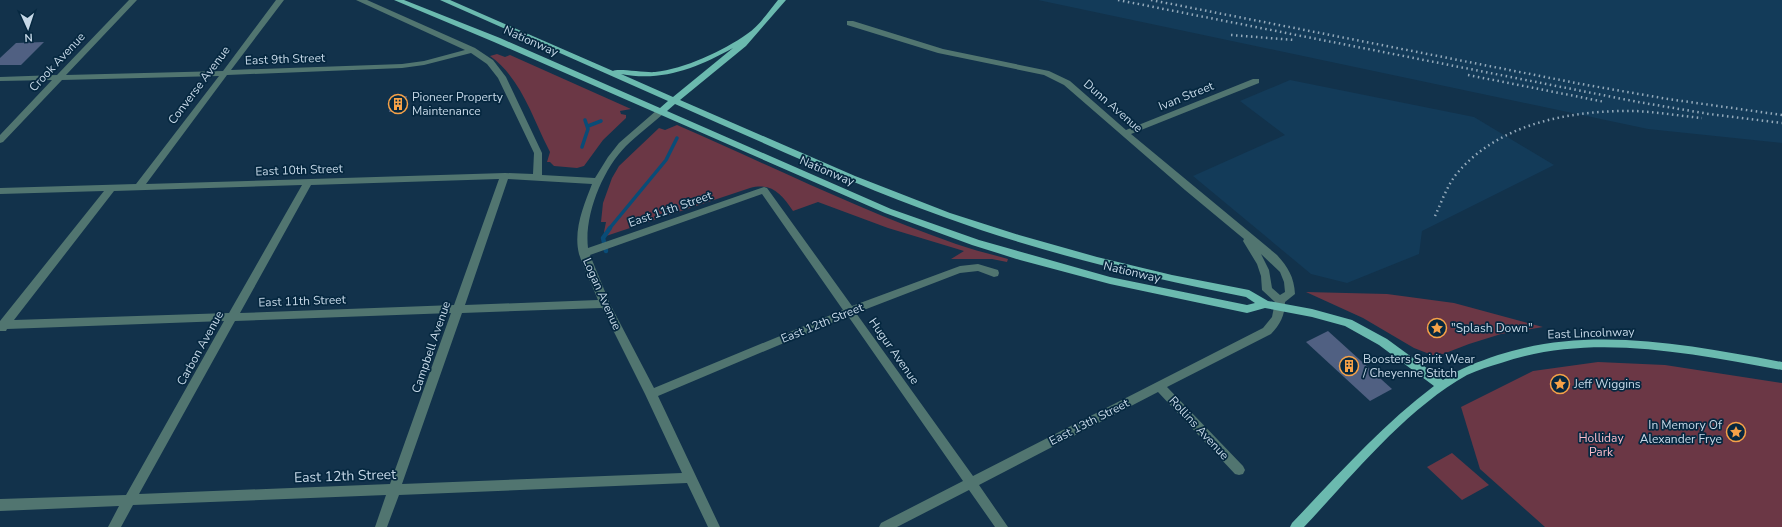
<svg xmlns="http://www.w3.org/2000/svg" width="1782" height="527" font-family="'Nunito Sans',sans-serif">
<style>
.built{fill:#133b59}
.green{fill:#6b3745}
.lines{fill:none;stroke-linecap:round;stroke-linejoin:round}
.stream-far1{stroke:#094c77;stroke-width:3.5}
.stream{stroke:#094c77;stroke-width:4.5}
.building{fill:#506082}
.minor{fill:#517570;fill-rule:evenodd}
.major{fill:#6bbaaf;fill-rule:evenodd}
.rail{stroke:#94aabb;stroke-width:2.5;stroke-dasharray:1.5 3.5;stroke-linecap:butt}
.labels{text-anchor:middle;dominant-baseline:central;stroke-width:3.5;stroke-linejoin:round;paint-order:stroke}
.street-label{font-size:12px;fill:#c6d8e7;stroke:#062840}
.poi-label{font-size:12px;fill:#c6d8e7;stroke:#062840;text-anchor:start}
.park-label{font-size:12px;fill:#fbbcca;stroke:#062840}
.near-street-label{font-size:14px;fill:#c6d8e7;stroke:#062840}
</style>
<rect width="100%" height="100%" fill="#12324b"/>
<g class="built">
<polygon points="1038,0 1782,0 1782,143 1648,129"/>
<polygon points="1290,80 1474,117 1554,165 1422,231 1419,254 1347,283 1311,274 1193,176 1285,135 1240,101"/>
</g>
<g class="green">
<path d="M497,54L505,57L510,55L631,109L620,111L621,114L626,115V118L603,140L584,166L577,168L554,166L550,162H547L550,152L548,148C532,116 520,77 490,56Z"/>
<path d="M677,125C769,165 861,211 956,244C973,250 991,254 1008,259L1007,262L992,259H951L964,251L888,228L818,202L793,211C782,195 772,182 750,188L606,236L604,232L606,222H601L603,203L612,178L619,166L659,128L665,130Z"/>
<polygon points="1306,292 1387,294 1454,303 1543,327 1501,334 1469,344 1443,354 1432,355 1414,348 1363,318"/>
<polygon points="1598,362 1665,365 1782,383 1782,527 1545,527 1480,469 1461,407 1533,371"/>
<polygon points="1452,453 1489,485 1462,500 1427,467"/>
</g>
<g class="lines">
<g class="stream-far1">
<polyline points="588,126 601,121"/>
<polyline points="582,147 588,129 585,120"/>
<polyline points="609,229 666,160 677,138"/>
</g>
<polyline class="stream" points="606,251 603,238 610,228"/>
</g>
<g class="building">
<polygon points="44,42 21,65 0,65 0,58 16,43"/>
<polygon points="407,96 404,110 389,112 392,98"/>
<polygon points="1328,331 1392,389 1370,401 1306,342"/>
</g>
<g class="lines">
<path class="minor" d="M129,0H137L66,75L223,71L276,0H284L231,70L402,64L424,61L465,50L356,0H367L475,48L493,60L506,77L542,153V175L595,178L608,157L619,143L657,110H663V114C651,125 637,135 626,146C603,169 584,215 588,248L764,187L767,188L852,306L960,266L978,264L998,270L999,273L998,276L994,277L978,271L960,273L856,313L973,476L1263,328L1272,317L1275,302L1262,290L1261,276L1257,264L1243,241L1244,239L1185,190L1064,85L1044,75L938,53L847,25V21H853L943,49L1049,71L1070,81L1126,130L1253,79H1259V83L1131,134L1277,255C1288,267 1294,277 1295,294L1285,302C1285,315 1280,325 1271,334L1167,387L1243,466L1245,470L1243,474L1239,475L1235,474L1158,392L979,485L1008,527H995L969,490L897,527H879L881,523L963,481L848,316L658,396L720,527H708L687,483L399,495L387,527H375L386,495L133,505L121,527H108L119,506L0,511V499L126,495L224,321L7,329L6,331H0V321L104,191L0,194V188L136,184L219,76L62,80L3,142L0,143V135L52,80L0,81V77L57,75ZM471,53L487,64L498,78L534,153L533,174L505,173L146,184L227,75L402,68L424,65ZM499,179L454,305L240,313L311,185ZM508,179L592,184C584,205 573,230 579,254C584,269 592,285 598,300L465,305ZM302,185L229,313L14,320L114,191ZM762,194L843,310L654,388L610,304L590,255ZM1261,254L1280,272L1284,282L1285,292L1280,295L1272,288L1269,270ZM602,308L645,394L682,473L402,484L462,313ZM451,313L390,484L139,494L235,321Z"/>
<path class="major" d="M394,0H404L500,38L660,108L668,101L440,0H450L613,71C617,68 646,73 655,72C684,69 723,51 747,34C759,26 769,11 778,0H786L746,46L680,100L855,176L950,213L1019,235L1097,257L1172,275L1249,290L1268,301L1312,309L1352,320L1387,339L1443,380C1460,368 1478,362 1498,355C1591,325 1688,345 1782,362V370C1690,354 1593,332 1501,363C1490,366 1478,370 1467,375C1406,409 1352,476 1304,527H1290L1292,523C1338,475 1381,426 1434,386L1379,345L1345,326L1312,317L1265,308L1247,313L1110,284L1020,260L972,245L885,213L494,42ZM733,48L673,97L621,74C662,82 697,68 733,48ZM675,104C764,143 852,184 944,217C1042,253 1144,277 1246,297L1255,303L1247,305L1110,277L979,240L891,209L667,111Z"/>
<g class="rail">
<polyline points="1118,0 1638,102 1709,114 1782,123"/>
<polyline points="1151,0 1581,84 1668,99 1782,115"/>
<polyline points="1231,35 1294,40"/>
<polyline points="1468,75 1605,102"/>
<path d="M1435,216C1442,201 1448,183 1459,171C1502,122 1574,110 1635,111C1658,112 1680,116 1702,118"/>
</g>
</g>
<defs>
<g id="building-ring" transform="scale(1)"><circle r="9.5" fill="#062840" stroke="#f6a248" stroke-width="1.5"/><path d="M-4-6H4V6H1V3H-1V6H-4ZM-2.5-4.3h1.7v1.8h-1.7ZM.8-4.3h1.7v1.8H.8ZM-2.5-1h1.7V.8h-1.7ZM.8-1h1.7V.8H.8Z" fill="#f6a248"/></g>
<g id="sight-ring" transform="scale(1)"><circle r="9.5" fill="#062840" stroke="#f6a248" stroke-width="1.5"/><path d="M0-6L1.8-2.2L6-1.7L2.9 1.2L3.7 5.4L0 3.3L-3.7 5.4L-2.9 1.2L-6-1.7L-1.8-2.2Z" fill="#f6a248"/></g>
</defs>
<g fill-rule="evenodd">
<use href="#building-ring" x="398" y="104"/>
<use href="#sight-ring" x="1437" y="328"/>
<use href="#building-ring" x="1349" y="366"/>
<use href="#sight-ring" x="1560" y="384"/>
<use href="#sight-ring" x="1736" y="432"/>
</g>
<g class="labels">
<g class="street-label">
<text transform="translate(531 41) rotate(24)">Nationway</text>
<text transform="translate(285 59) rotate(-2)">East 9th Street</text>
<text transform="translate(57 62) rotate(-47)">Crook Avenue</text>
<text transform="translate(199 85) rotate(-53)">Converse Avenue</text>
<text transform="translate(1186 96) rotate(-22)">Ivan Street</text>
<text transform="translate(1113 106) rotate(41)">Dunn Avenue</text>
<text transform="translate(299 170) rotate(-2)">East 10th Street</text>
<text transform="translate(827 171) rotate(23)">Nationway</text>
<text transform="translate(670 209) rotate(-19)">East 11th Street</text>
<text transform="translate(1132 272) rotate(13)">Nationway</text>
<text transform="translate(602 294) rotate(66)">Logan Avenue</text>
<text transform="translate(302 301) rotate(-2)">East 11th Street</text>
<text transform="translate(822 323) rotate(-22)">East 12th Street</text>
<text transform="translate(1591 333) rotate(-2)">East Lincolnway</text>
<text transform="translate(431 347) rotate(-71)">Campbell Avenue</text>
<text transform="translate(200 348) rotate(-61)">Carbon Avenue</text>
<text transform="translate(894 351) rotate(55)">Hugur Avenue</text>
<text transform="translate(1089 422) rotate(-27)">East 13th Street</text>
<text transform="translate(1199 428) rotate(47)">Rollins Avenue</text>
</g>
<g class="poi-label">
<text x="412" y="97">Pioneer Property<tspan x="412" dy="14">Maintenance</tspan></text>
<text x="1451" y="328">"Splash Down"</text>
<text x="1363" y="359">Boosters Spirit Wear<tspan x="1363" dy="14">/ Cheyenne Stitch</tspan></text>
<text x="1574" y="384">Jeff Wiggins</text>
<text x="1722" y="425" text-anchor="end">In Memory Of<tspan x="1722" dy="14">Alexander Frye</tspan></text>
</g>
<g class="park-label">
<text x="1601" y="438">Holliday<tspan x="1601" dy="14">Park</tspan></text>
</g>
<g class="near-street-label">
<text transform="translate(345 476) rotate(-2)">East 12th Street</text>
</g>
</g>
<g transform="translate(28 28) rotate(177)" stroke="#062840" stroke-width="3" paint-order="stroke">
<path d="M0-3L7 15L0 10L-7 15Z" fill="#c6d8e7"/>
<text y="-6" font-size="11" font-weight="bold" text-anchor="middle" fill="#c6d8e7">N</text>
</g>
</svg>
